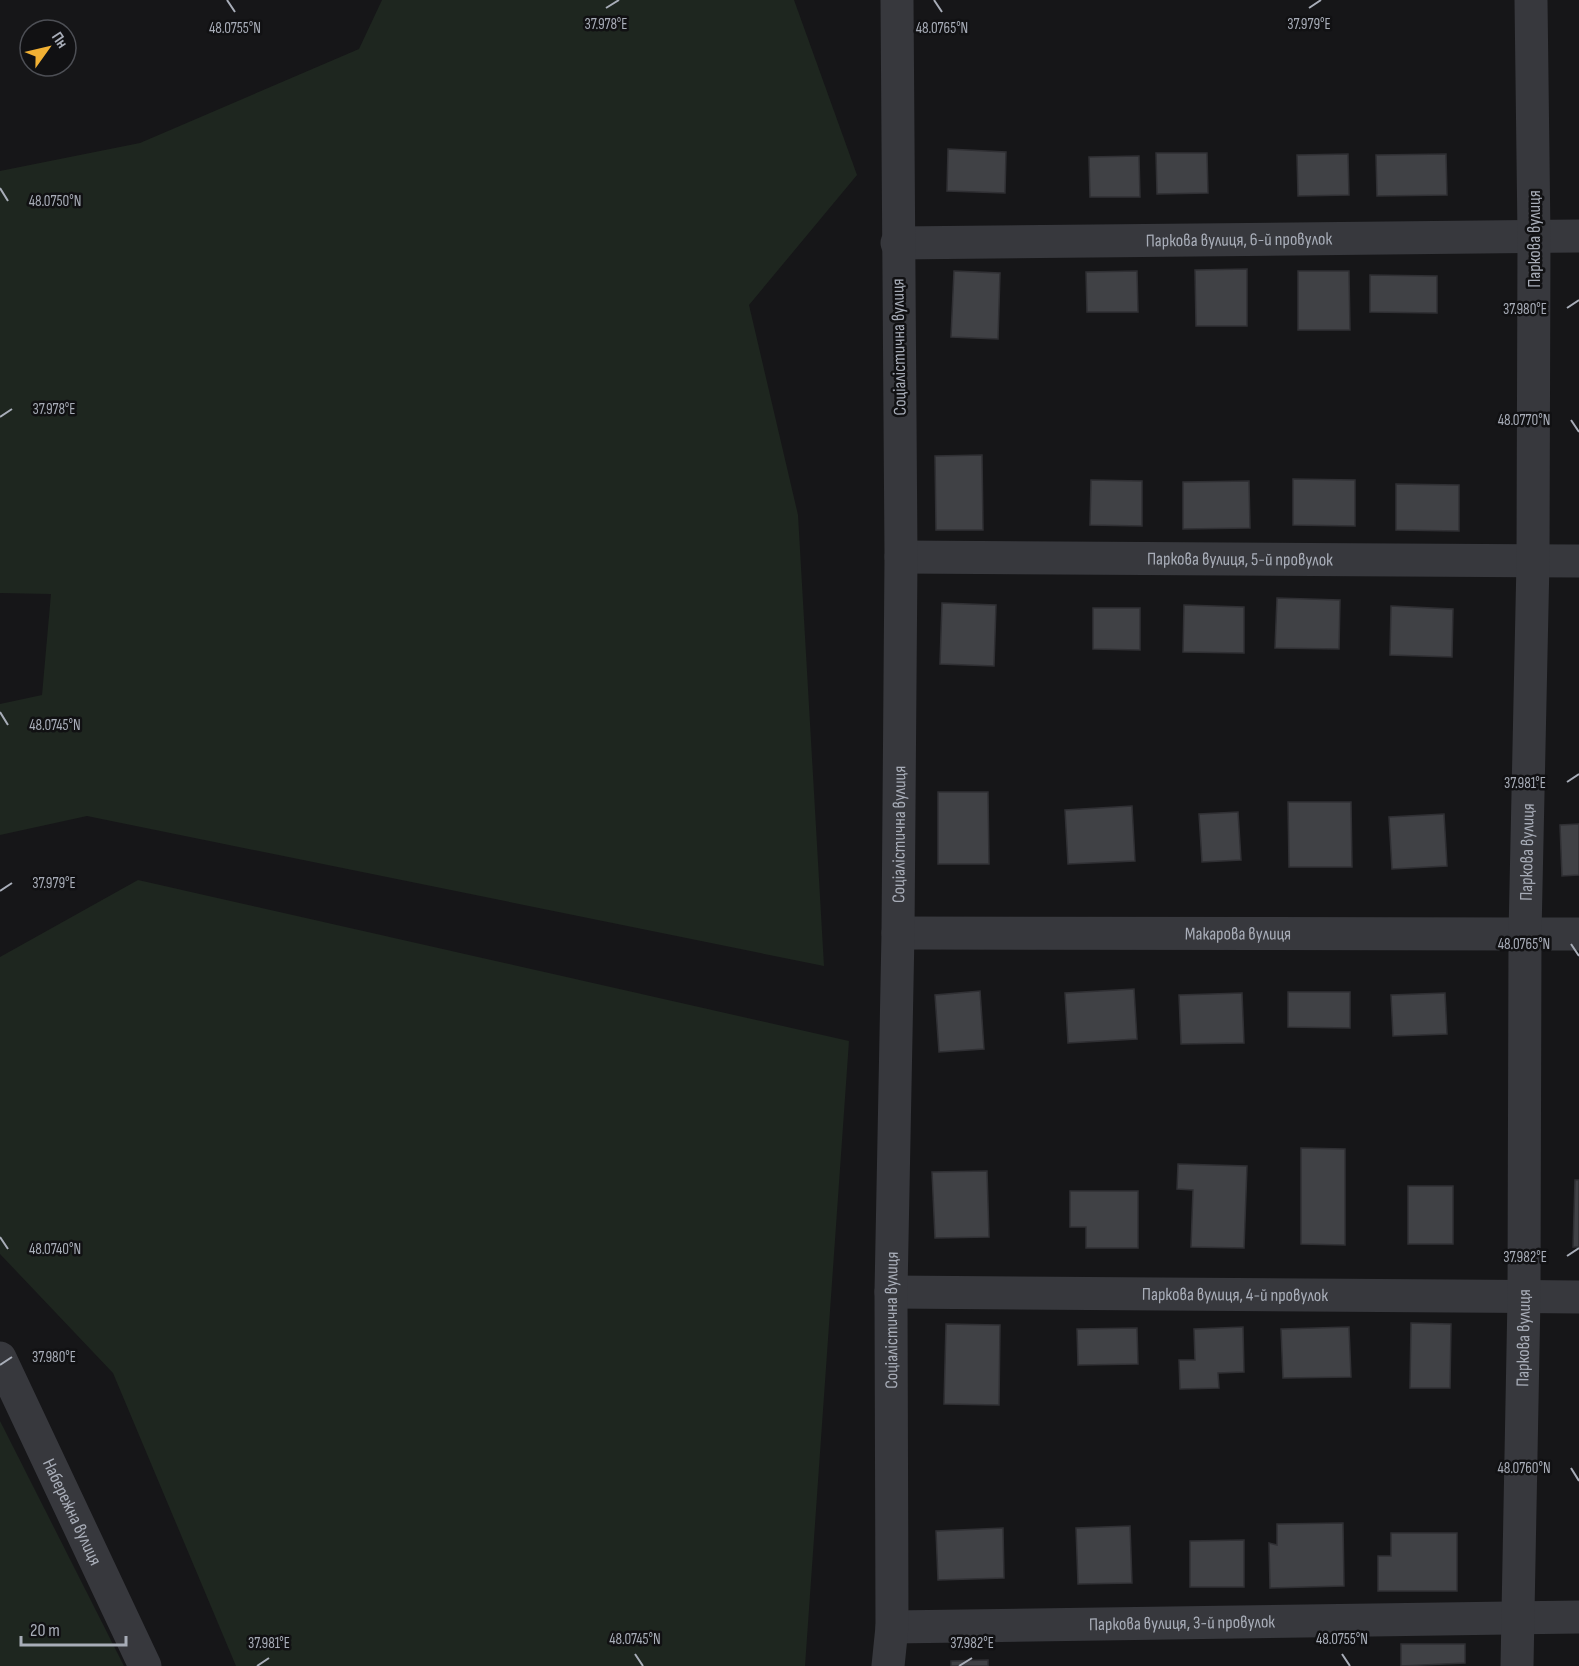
<svg xmlns="http://www.w3.org/2000/svg" width="1579" height="1666" font-family="'Sofia Sans Condensed',sans-serif">
<style>
.green{fill:#1e261f}
.building{fill:#404145;stroke:#303034;stroke-width:1.5}
.lines{fill:none;stroke-linecap:round;stroke-linejoin:round}
.minor{stroke:#37383d;stroke-width:33}
.tertiary{stroke:#37383d;stroke-width:33}
.ticks{fill:none;stroke:#a8adb8;stroke-width:2}
.labels{text-anchor:middle;dominant-baseline:central;stroke-width:5;stroke-linejoin:round;paint-order:stroke}
.street-label{font-size:18px;fill:#a8adb8;stroke:#111113}
.ticks-label{font-size:15px;text-anchor:middle;fill:#a8adb8;stroke:#111113;stroke-width:5;stroke-linejoin:round;paint-order:stroke}
</style>
<rect width="100%" height="100%" fill="#161618"/>
<g class="green">
<polygon points="382,0 794,0 857,175 749,305 798,515 824,966 87,816 0,835 0,704 42,695 51,594 0,593 0,171 140,143 359,49"/>
<polygon points="138,880 849,1041 805,1666 236,1666 113,1373 0,1254 0,957"/>
<polygon points="0,1421 124,1666 0,1666"/>
</g>
<g class="building">
<polygon points="948,149 1006,152 1005,193 947,191"/>
<polygon points="1156,153 1207,153 1208,193 1157,194"/>
<polygon points="1348,154 1349,195 1298,196 1297,155"/>
<polygon points="1446,154 1447,195 1377,196 1376,155"/>
<polygon points="1139,156 1140,197 1090,197 1089,157"/>
<polygon points="1247,269 1247,326 1196,326 1195,270"/>
<polygon points="954,271 1000,273 998,339 951,337"/>
<polygon points="1137,271 1138,312 1087,312 1086,272"/>
<polygon points="1298,271 1349,271 1350,330 1298,330"/>
<polygon points="1370,275 1437,276 1437,313 1370,312"/>
<polygon points="982,455 983,530 936,530 935,456"/>
<polygon points="1293,479 1355,480 1355,526 1293,525"/>
<polygon points="1091,480 1142,481 1142,526 1090,525"/>
<polygon points="1249,481 1250,528 1183,529 1183,482"/>
<polygon points="1396,484 1459,485 1459,531 1396,530"/>
<polygon points="1277,598 1340,600 1339,649 1275,648"/>
<polygon points="942,603 996,605 994,666 940,664"/>
<polygon points="1184,605 1244,607 1244,653 1183,652"/>
<polygon points="1391,606 1453,609 1452,657 1390,655"/>
<polygon points="1093,608 1140,608 1140,650 1093,649"/>
<polygon points="938,792 988,792 989,864 938,864"/>
<polygon points="1288,802 1351,802 1352,867 1289,867"/>
<polygon points="1132,806 1135,861 1068,864 1065,810"/>
<polygon points="1238,812 1241,860 1202,862 1199,814"/>
<polygon points="1444,814 1447,866 1392,869 1389,817"/>
<polygon points="1579,824 1579,875 1562,876 1560,825"/>
<polygon points="1134,989 1137,1039 1068,1043 1065,993"/>
<polygon points="980,991 984,1049 939,1052 935,995"/>
<polygon points="1288,992 1350,992 1350,1028 1288,1027"/>
<polygon points="1242,993 1244,1043 1181,1044 1179,995"/>
<polygon points="1445,993 1447,1034 1393,1036 1391,995"/>
<polygon points="1301,1148 1345,1149 1345,1245 1301,1244"/>
<polygon points="1178,1164 1247,1166 1244,1248 1191,1247 1193,1190 1177,1189"/>
<polygon points="987,1171 989,1237 935,1238 932,1172"/>
<polygon points="1575,1180 1579,1180 1579,1247 1573,1247"/>
<rect x="1408" y="1186" width="45" height="58"/>
<polygon points="1070,1191 1138,1191 1138,1248 1086,1248 1086,1227 1070,1227"/>
<polygon points="1411,1323 1451,1324 1450,1388 1410,1388"/>
<polygon points="946,1324 1000,1325 999,1405 944,1404"/>
<polygon points="1243,1327 1244,1372 1218,1373 1219,1388 1180,1389 1179,1360 1195,1360 1194,1329"/>
<polygon points="1349,1327 1351,1377 1283,1378 1281,1329"/>
<polygon points="1137,1328 1138,1364 1078,1365 1077,1329"/>
<polygon points="1343,1523 1344,1586 1270,1588 1269,1543 1277,1545 1277,1524"/>
<polygon points="1130,1526 1132,1583 1078,1584 1076,1528"/>
<polygon points="1003,1528 1004,1578 938,1580 936,1531"/>
<polygon points="1391,1533 1457,1533 1457,1591 1378,1591 1378,1556 1391,1556"/>
<polygon points="1244,1540 1244,1587 1190,1587 1190,1541"/>
<polygon points="1401,1644 1465,1644 1465,1663 1401,1666"/>
<polygon points="988,1660 988,1666 951,1666 951,1661"/>
</g>
<g class="lines">
<g class="minor">
<path id="s1" d="M897,243L1579,236"/>
<path id="s2" d="M901,557L1579,561"/>
<path id="s3" d="M898,933L1579,934"/>
<path id="s4" d="M891,1292L1579,1297"/>
<path id="s5" d="M892,1627L1579,1617"/>
<path id="s6" d="M888,1666L892,1627L891,1292L898,933L901,557L897,0"/>
<path id="s7" d="M1517,1666L1524,1297L1525,934L1533,561L1534,236L1531,0"/>
</g>
<path class="tertiary" id="s8" d="M0,1358L145,1666"/>
</g>
<path class="ticks" d="M227,0L235,12M934,0L942,12M606,8L619,0M1309,8L1321,0M0,188L8,201M1567,308L1579,300M0,417L12,409M1571,420L1579,432M0,712L8,725M1567,782L1579,774M0,891L12,883M1571,944L1579,956M0,1237L8,1249M1567,1256L1579,1248M0,1365L12,1357M1571,1468L1579,1481M635,1654L643,1666M1342,1654L1350,1666M257,1666L269,1658M959,1666L972,1658"/>
<g class="labels">
<g class="street-label">
<text stroke="none"><textPath href="#s1" startOffset="342">Паркова вулиця, 6-й провулок</textPath></text>
<text transform="translate(1534 239) rotate(-90)">Паркова вулиця</text>
<text transform="translate(899 347) rotate(-91)">Соціалістична вулиця</text>
<text stroke="none"><textPath href="#s2" startOffset="339">Паркова вулиця, 5-й провулок</textPath></text>
<text stroke="none"><textPath href="#s6" startOffset="832">Соціалістична вулиця</textPath></text>
<text stroke="none"><textPath href="#s7" startOffset="814">Паркова вулиця</textPath></text>
<text stroke="none"><textPath href="#s3" startOffset="340">Макарова вулиця</textPath></text>
<text stroke="none"><textPath href="#s4" startOffset="344">Паркова вулиця, 4-й провулок</textPath></text>
<text stroke="none"><textPath href="#s6" startOffset="346">Соціалістична вулиця</textPath></text>
<text stroke="none"><textPath href="#s7" startOffset="328">Паркова вулиця</textPath></text>
<text stroke="none"><textPath href="#s8" startOffset="170">Набережна вулиця</textPath></text>
<text stroke="none"><textPath href="#s5" startOffset="290">Паркова вулиця, 3-й провулок</textPath></text>
</g>
</g>
<g class="ticks-label">
<text x="606" y="29">37.978°E</text>
<text x="1309" y="29">37.979°E</text>
<text x="235" y="33">48.0755°N</text>
<text x="942" y="33">48.0765°N</text>
<text x="55" y="206">48.0750°N</text>
<text x="1525" y="314">37.980°E</text>
<text x="54" y="414">37.978°E</text>
<text x="1524" y="425">48.0770°N</text>
<text x="55" y="730">48.0745°N</text>
<text x="1525" y="788">37.981°E</text>
<text x="54" y="888">37.979°E</text>
<text x="1524" y="949">48.0765°N</text>
<text x="55" y="1254">48.0740°N</text>
<text x="1525" y="1262">37.982°E</text>
<text x="54" y="1362">37.980°E</text>
<text x="1524" y="1473">48.0760°N</text>
<text x="635" y="1644">48.0745°N</text>
<text x="1342" y="1644">48.0755°N</text>
<text x="269" y="1648">37.981°E</text>
<text x="972" y="1648">37.982°E</text>
</g>
<g transform="translate(48 48) rotate(56)"><circle r="28" fill="#111113" stroke="#4d4f55" stroke-width="1.5"/>
<path d="M0-4.5L10 22L0 15L-10 22Z" fill="#f2b134"/>
<text y="-9" font-size="16" font-weight="bold" text-anchor="middle" fill="#a8adb8">Пн</text>
</g>
<path d="M21 1636v9h105v-9" fill="none" stroke="#a8adb8" stroke-width="3"/>
<text x="30" y="1636" font-size="18" fill="#a8adb8" stroke="#111113" stroke-width="4.5" paint-order="stroke">20 m</text>
</svg>
